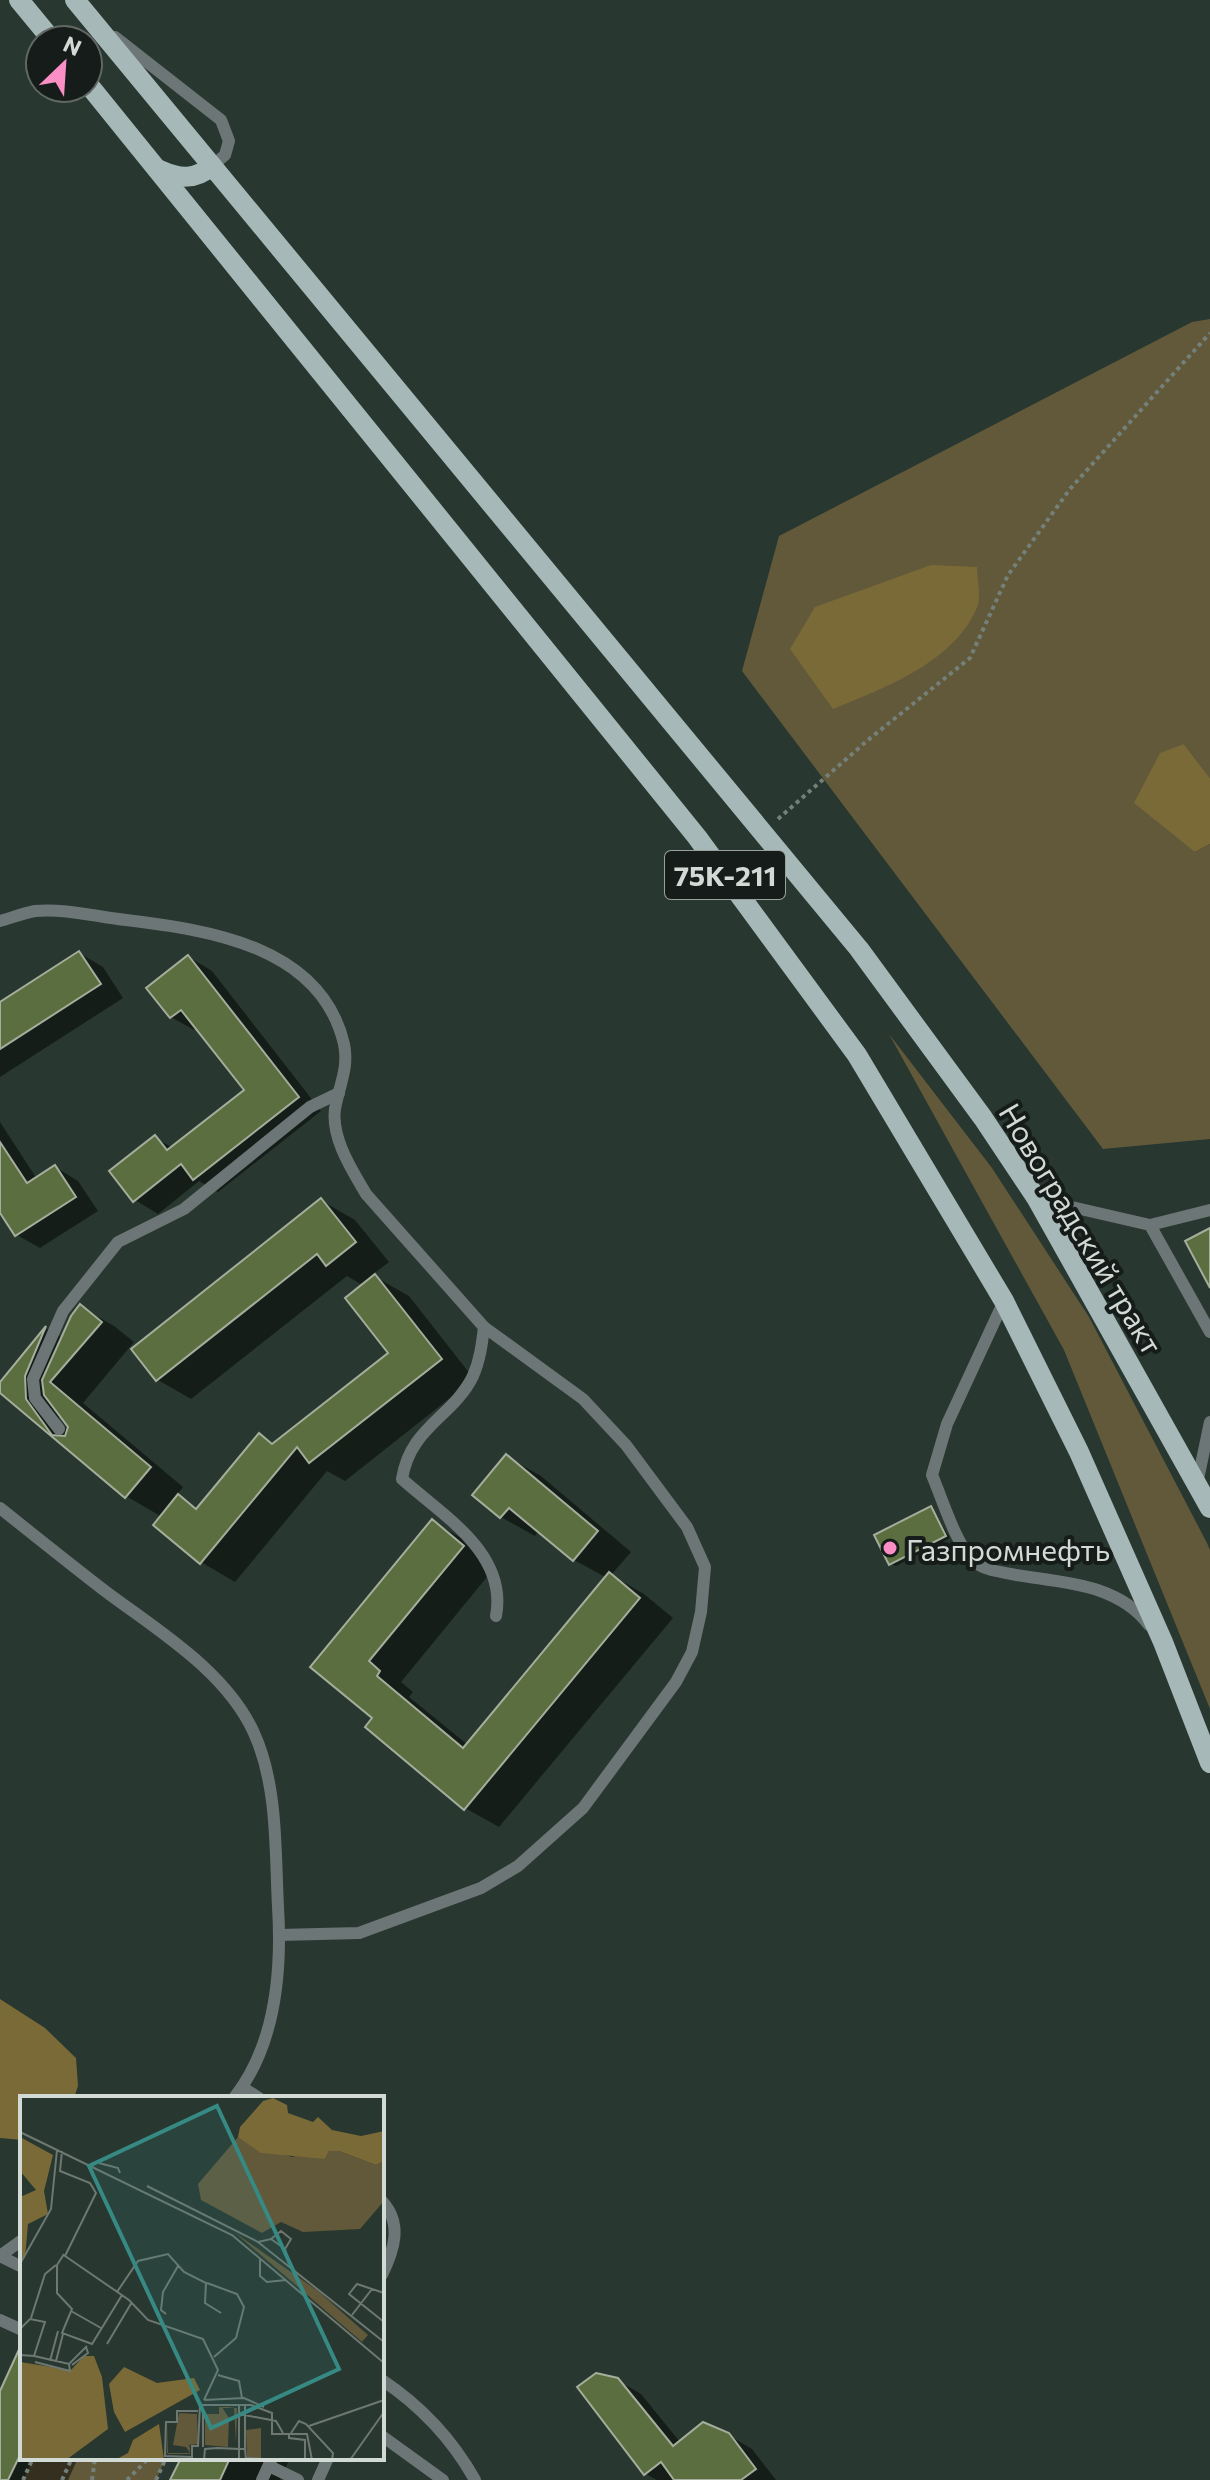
<svg xmlns="http://www.w3.org/2000/svg" width="1210" height="2480" font-family="Commissioner,sans-serif">
<style>
.green{fill:#62593b}
.forest{fill:#7a6a37}
.shadow{fill:#0007;fill-rule:evenodd}
.building{fill:#5b6e3f;stroke:#a5ad9c;stroke-width:2}
.lines{fill:none;stroke-linecap:round;stroke-linejoin:round}
.path{stroke:#74807a;stroke-width:4;stroke-dasharray:4 4;stroke-linecap:butt}
.service{stroke:#6d7676;stroke-width:12}
.primary{stroke:#a6b8b8;stroke-width:20}
.poi-dot{fill:#fa8fc6;stroke:#161c19;stroke-width:3}
.labels{text-anchor:middle;dominant-baseline:central;stroke-width:8;stroke-linejoin:round;paint-order:stroke}
.shield{fill:#161c19;stroke:#99a19d;stroke-width:2}
.shield-label{font-size:28px;font-weight:bold;fill:#d1dad5}
.street-label{font-size:30px;fill:#d1dad5;stroke:#161c19}
.poi-label{font-size:30px;fill:#d1dad5;stroke:#161c19;text-anchor:start}
.inset-road{fill:none;stroke:#6c7871;stroke-width:2}
.view{fill:#368a83;fill-opacity:0.15;stroke:#368a83;stroke-width:4}
.inset-edge{fill:none;stroke:#d1dad5;stroke-width:4}
</style>
<rect width="100%" height="100%" fill="#28372f"/>
<g class="green">
<polygon points="1210,319 1210,778 1184,744 1195,852 1210,844 1210,1139 1103,1149 742,671 779,536 1192,322"/>
<polygon points="889,1034 992,1168 1089,1317 1207,1543 1210,1550 1210,1709 1064,1350"/>
<polygon points="33,2458 166,2458 156,2480 23,2480"/>
</g>
<g class="forest">
<path d="M931,565L977,567C977,578 981,595 978,605C956,662 884,688 833,709L790,649L815,607Z"/>
<polygon points="1184,744 1210,778 1210,844 1195,852 1134,803 1160,753"/>
<polygon points="0,1999 45,2028 76,2058 78,2086 74,2098 22,2098 22,2140 0,2138"/>
</g>
<g class="shadow">
<polygon points="79,953 103,967 123,998 0,1077 0,1005"/>
<polygon points="189,957 212,971 321,1111 218,1192 199,1181 158,1214 135,1200 155,1138 173,1148 247,1091 198,1027 194,1030 171,1017"/>
<polygon points="0,1122 37,1179 55,1167 78,1181 98,1211 40,1248 17,1235 0,1209"/>
<path d="M322,1201L355,1220L389,1262L372,1275L409,1296L474,1379L345,1481L327,1471L235,1582L201,1562L156,1524L162,1517L126,1496L0,1390V1385L47,1329L63,1338L81,1307L114,1326L134,1342L83,1403L183,1487L177,1495L199,1509L260,1436L274,1444L391,1353L364,1286L347,1276L191,1399L158,1380L133,1350ZM59,1412L70,1427L68,1432L59,1420Z"/>
<polygon points="507,1457 541,1476 631,1552 611,1575 644,1594 673,1618 499,1827 465,1808 375,1718 313,1666 432,1521 466,1541 496,1566 401,1682 413,1692 409,1697 468,1745 607,1578 574,1560 539,1530 535,1536 501,1517"/>
<polygon points="931,1508 950,1538 896,1566 891,1564"/>
<polygon points="22,2353 22,2458 78,2458 68,2480 0,2480 0,2395"/>
<polygon points="617,2380 641,2394 680,2442 728,2435 752,2449 776,2480 657,2480 646,2474"/>
<polygon points="183,2458 290,2458 280,2480 172,2480"/>
</g>
<g class="building">
<polygon points="79,951 101,984 0,1049 0,1002"/>
<polygon points="188,955 299,1097 193,1180 181,1164 133,1202 109,1171 155,1135 167,1150 244,1090 181,1010 170,1018 146,988"/>
<polygon points="0,1142 27,1183 55,1165 76,1197 15,1236 0,1213"/>
<polygon points="321,1198 356,1242 326,1266 317,1254 156,1381 131,1349"/>
<polygon points="1210,1228 1210,1288 1185,1241"/>
<polygon points="375,1274 442,1359 309,1463 297,1447 200,1564 153,1525 178,1494 196,1509 259,1433 272,1444 388,1353 345,1298"/>
<polygon points="80,1304 102,1322 50,1382 151,1467 125,1498 0,1393 0,1382 46,1326 25,1376 26,1399 52,1435 65,1436 68,1427 44,1395 42,1380 71,1316"/>
<polygon points="506,1454 598,1531 573,1561 509,1508 500,1518 472,1495"/>
<polygon points="931,1506 946,1536 889,1565 874,1535"/>
<polygon points="432,1519 464,1546 369,1661 380,1671 377,1676 463,1748 609,1572 640,1598 464,1810 365,1727 372,1718 310,1667"/>
<polygon points="22,2343 22,2451 8,2480 0,2480 0,2391"/>
<polygon points="596,2373 618,2378 673,2446 703,2422 729,2433 756,2469 741,2480 674,2480 661,2462 644,2475 577,2387"/>
<polygon points="181,2458 230,2458 220,2480 170,2480"/>
</g>
<g class="lines">
<g class="path">
<polyline points="778,819 868,740 970,658 1008,575 1070,489 1210,333"/>
<polyline points="175,2458 180,2460"/>
<polyline points="23,2480 33,2458"/>
<polyline points="62,2480 72,2458"/>
<polyline points="92,2480 95,2458"/>
<polyline points="127,2480 149,2458"/>
<polyline points="156,2480 166,2458"/>
</g>
<g class="service">
<polyline points="115,37 221,120 229,141 225,155 212,166"/>
<path d="M0,921C11,918 24,913 35,911C64,908 98,917 126,920C209,930 321,946 344,1044C349,1068 339,1086 335,1109C331,1138 352,1170 366,1194L484,1327C482,1344 480,1360 473,1376C453,1417 410,1427 402,1479C442,1515 508,1553 496,1616"/>
<polyline points="1037,1199 1150,1225 1210,1332"/>
<polyline points="1150,1225 1210,1210"/>
<path d="M1004,1301L947,1424L932,1475C942,1498 956,1546 975,1562C985,1571 1003,1572 1016,1575C1063,1583 1117,1583 1149,1625"/>
<polyline points="59,1429 35,1398 33,1379 63,1311 118,1242 184,1209 310,1107 339,1093"/>
<polyline points="1197,1484 1210,1422"/>
<path d="M0,1508C35,1536 70,1564 105,1591C157,1630 226,1671 254,1733C278,1786 275,1850 278,1907C282,1972 276,2045 234,2098"/>
<polyline points="279,1935 359,1933 481,1888 518,1866 583,1808 676,1682 692,1652 701,1612 705,1567 687,1527 626,1445 583,1399 484,1327"/>
<polyline points="242,2087 259,2098"/>
<path d="M382,2201C403,2224 394,2250 382,2275"/>
<polyline points="0,2256 22,2240"/>
<polyline points="0,2256 22,2267"/>
<polyline points="0,2320 22,2330"/>
<path d="M382,2380C421,2406 452,2439 475,2480"/>
<polyline points="382,2436 443,2480"/>
<polyline points="269,2466 298,2480"/>
<polyline points="262,2480 272,2458"/>
<polyline points="318,2480 328,2458"/>
</g>
<g class="primary">
<polyline points="19,0 52,40"/>
<polyline points="75,0 859,949 983,1118 1037,1199 1210,1508"/>
<polyline points="88,84 697,837 857,1055 1004,1301 1079,1452 1163,1642 1210,1763"/>
<path d="M160,170C180,179 195,180 212,166"/>
</g>
</g>
<circle class="poi-dot" cx="890" cy="1548" r="8"/>
<g class="labels">
<rect class="shield" x="665" y="851" width="120" height="48" rx="6"/>
<g class="shield-label">
<text x="725" y="875">75К-211</text>
</g>
<g class="street-label">
<text transform="translate(1082 1228) rotate(59)">Новоградский тракт</text>
</g>
<g class="poi-label">
<text x="906" y="1548">Газпромнефть</text>
</g>
</g>
<g transform="translate(20 2096)">
<rect width="364" height="364" fill="#28372f"/>
<path d="M218,41L272,61L283,58L305,63L309,55H319L356,69L364,65V105L340,133L283,136L261,126L242,137L181,104L178,88ZM214,136L298,195L348,239L342,246ZM199,311L217,312L216,348L214,312L202,311L209,322L208,351L185,349V318H199ZM159,317L177,318L178,348L169,349L170,352V358H148L147,357L148,328V357H170L166,351L153,349ZM241,332V362H227L226,334Z" fill="#62593b"/>
<path d="M253,2L267,9L268,17L293,26L298,21L312,34L341,40L364,35V65L356,69L319,55H309L305,63L241,57L218,41L220,31L243,5ZM0,41L33,59L24,95L28,118L8,128L5,162L0,163V101L16,94L0,75ZM64,260H74L82,281L88,333L46,364H0V266L51,274ZM104,271L137,287L174,282L180,294L105,336L94,316L89,288ZM139,328L144,364H95L108,357L113,344Z" fill="#7a6a37"/>
<path class="inset-road" d="M0,36L212,139L364,267M42,55L40,75L70,87L76,97L45,160L109,204L128,224L183,243L198,274L184,304M79,67L98,72L100,77M127,90L238,146L364,246M251,143L261,135L271,143L265,153M238,146L251,143L265,153L269,168M44,158L37,169V197L52,213L42,237L72,248L102,199M240,163V180L247,186L266,184M0,168L31,113L37,54M187,187L217,198L224,211L216,242L194,261M97,196L118,165L148,158L164,176L186,187L185,207L201,217M364,197L337,188L329,198L364,226M51,215L81,232M146,218L141,214L143,196L158,170M332,219L352,193M11,222L25,178L36,169M0,233L10,223L25,226L14,260L0,259M87,248L112,206M14,260L49,268L67,250M30,265L38,235M36,265L43,238M15,266L50,275L49,268M52,269L68,257L66,251M198,279L219,285L222,302M184,304L224,302L244,311M219,309V353H225L226,364M225,309V353M178,315H157V326H146L145,360L172,361V350H178L180,309H231L252,317V338H287L292,364M219,318L256,325L263,337M289,330L364,304M269,337V342L285,344V364M271,337L279,325L286,328L313,357L312,364M183,351V315M226,362L262,364M184,364L185,353L197,352L219,353V364M330,364L364,316"/>
<path class="view" d="M197,10L319,273L191,332L69,70Z"/>
<rect width="364" height="364" class="inset-edge"/>
</g>
<g transform="translate(64 64) rotate(25)"><circle r="38" fill="#161c19" stroke="#616864" stroke-width="2"/>
<path d="M0-6L14 30L0 20L-14 30Z" fill="#fa8fc6"/>
<text y="-12" font-size="22" font-weight="bold" text-anchor="middle" fill="#d1dad5">N</text>
</g>
</svg>
